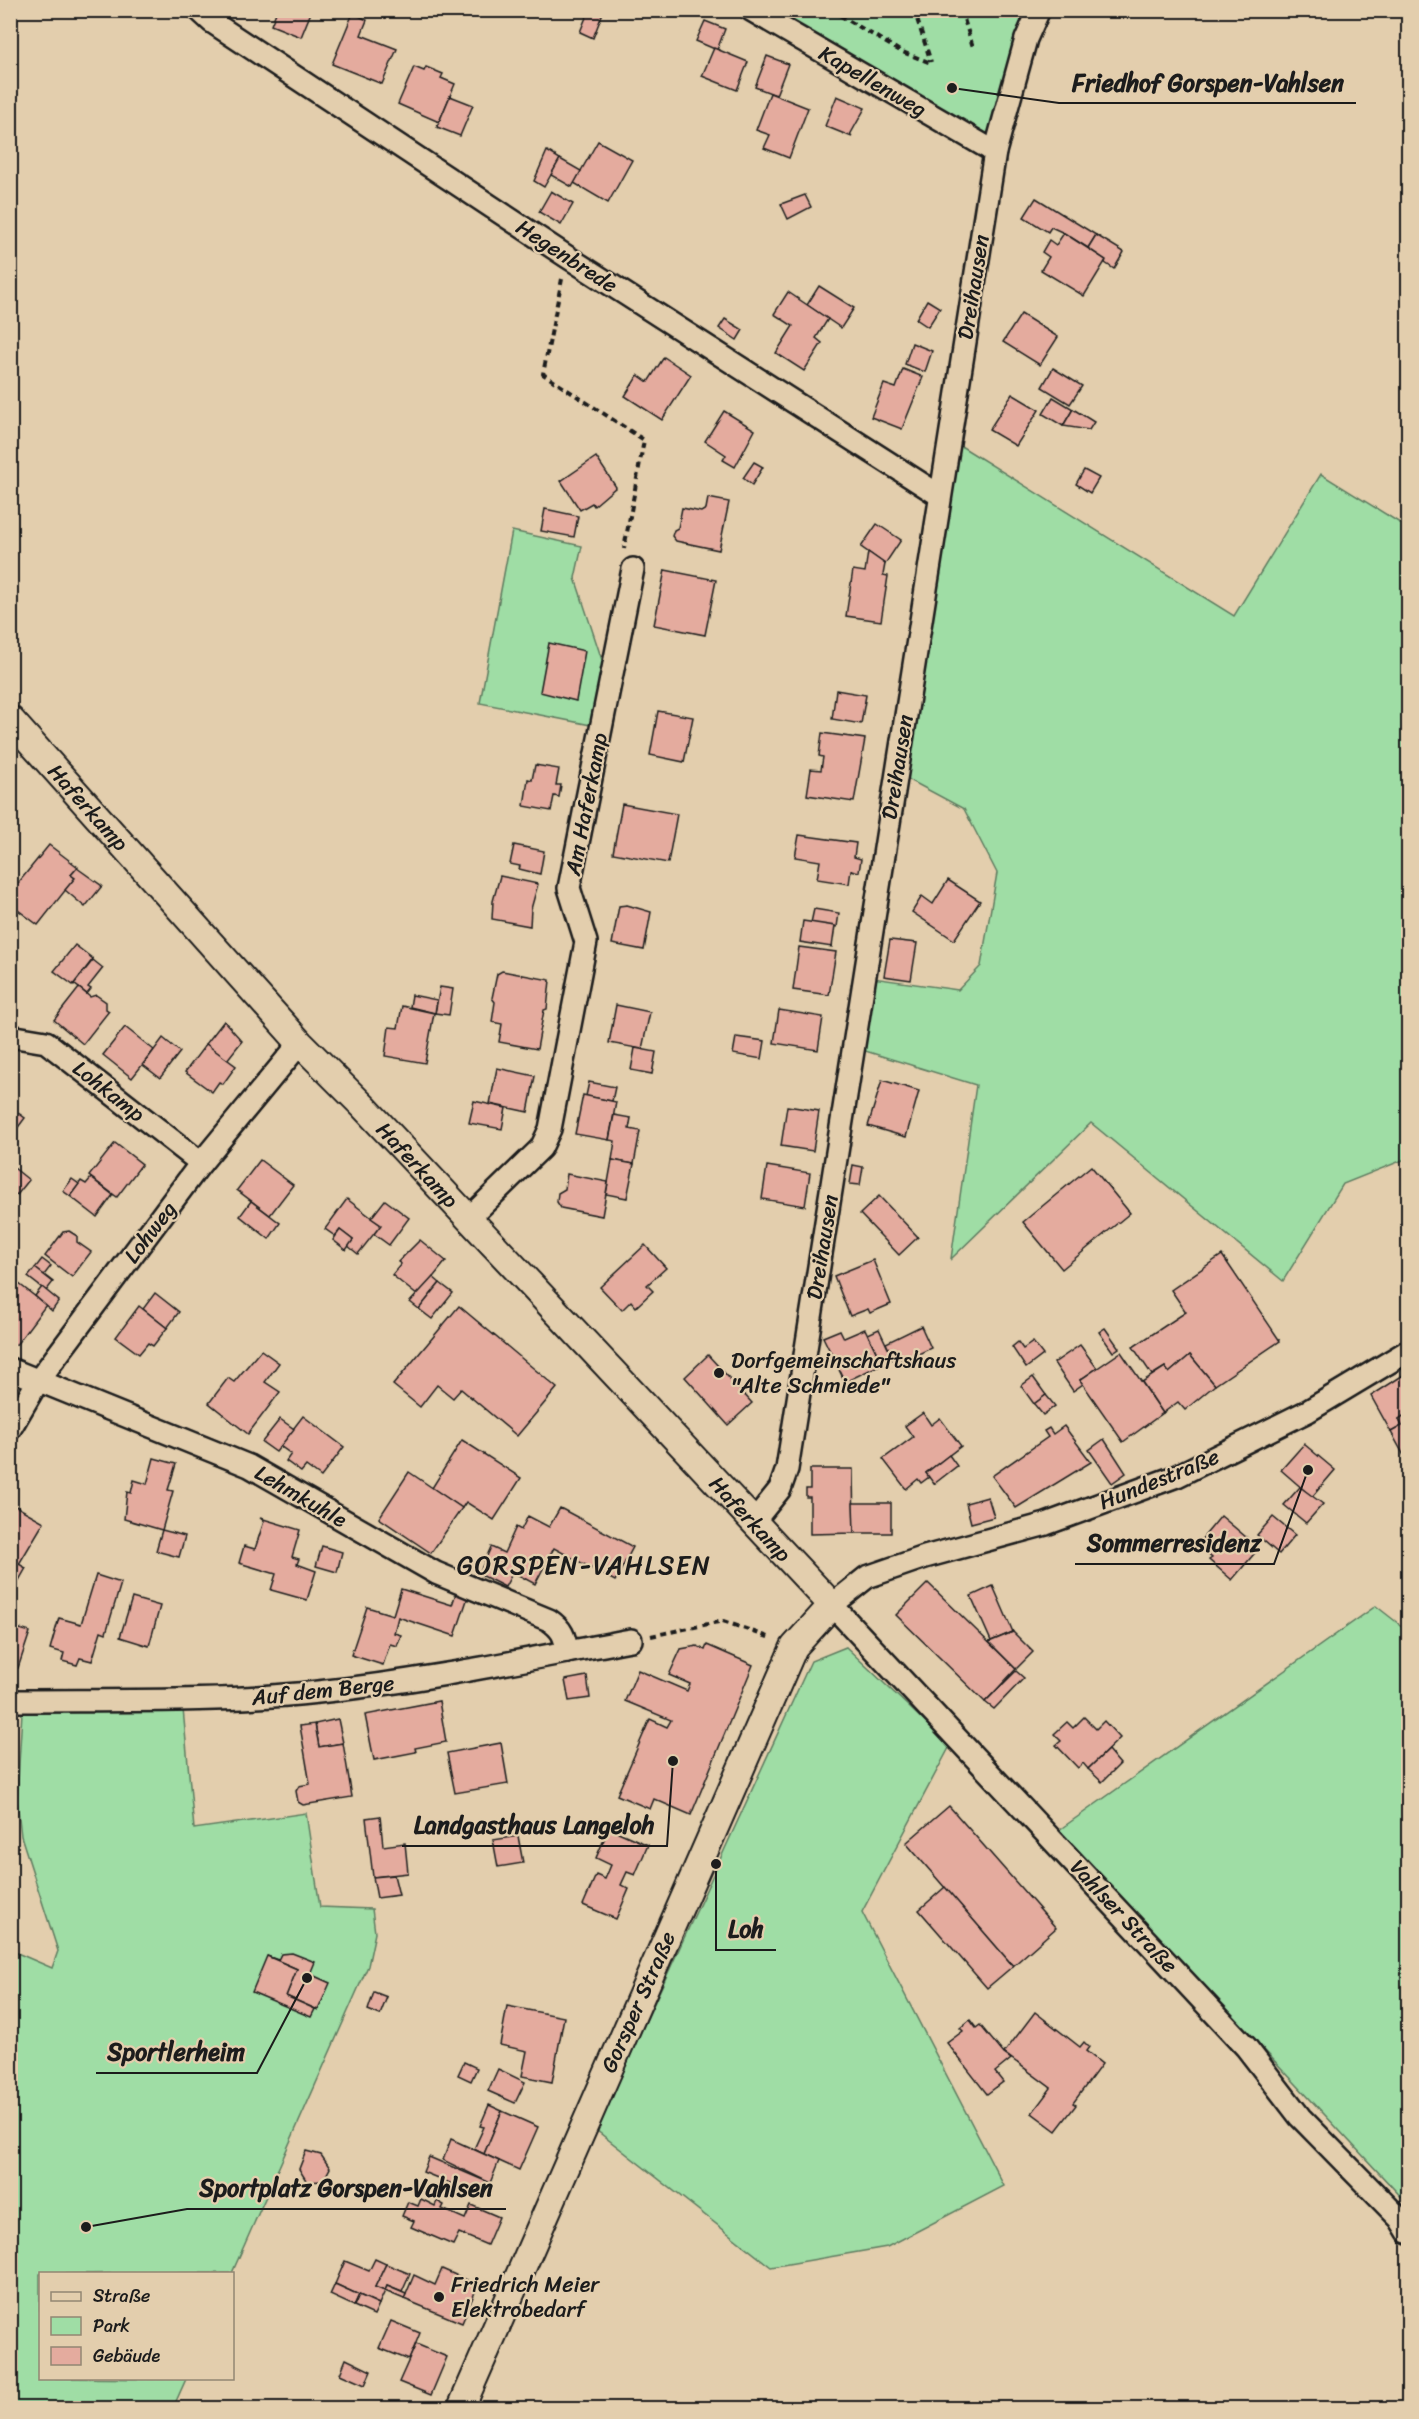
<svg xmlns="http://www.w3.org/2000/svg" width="1419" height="2419" font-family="Sriracha,sans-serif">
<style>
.green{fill:#9fdda5;stroke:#5e7c60;stroke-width:1.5}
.building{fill:#e4ab9e;stroke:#1c1c1c;stroke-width:1.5}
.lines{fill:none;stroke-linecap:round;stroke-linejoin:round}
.minor-casing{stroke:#1c1c1c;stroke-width:26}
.tertiary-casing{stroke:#1c1c1c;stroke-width:30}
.path{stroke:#1c1c1c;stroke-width:4;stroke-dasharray:6 4.5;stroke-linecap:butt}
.minor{stroke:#e3cead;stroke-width:21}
.tertiary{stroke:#e3cead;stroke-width:26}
.poi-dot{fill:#1c1c1c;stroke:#e3cead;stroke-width:2}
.labels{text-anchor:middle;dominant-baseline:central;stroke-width:4.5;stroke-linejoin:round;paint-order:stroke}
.street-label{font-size:22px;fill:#1c1c1c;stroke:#e3cead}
.poi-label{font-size:22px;fill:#1c1c1c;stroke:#e3cead;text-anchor:start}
.quarter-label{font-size:26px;letter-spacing:1.5px;fill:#1c1c1c;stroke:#e3cead}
.leader{fill:none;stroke:#1c1c1c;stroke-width:2}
.callout-dot{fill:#1c1c1c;stroke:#e3cead;stroke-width:2}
.callout-label{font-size:24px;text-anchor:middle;font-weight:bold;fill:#1c1c1c;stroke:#e3cead;stroke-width:4.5;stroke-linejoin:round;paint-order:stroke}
</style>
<rect width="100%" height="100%" fill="#e3cead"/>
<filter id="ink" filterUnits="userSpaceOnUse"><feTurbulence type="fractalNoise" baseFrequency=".0167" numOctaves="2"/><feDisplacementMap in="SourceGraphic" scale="12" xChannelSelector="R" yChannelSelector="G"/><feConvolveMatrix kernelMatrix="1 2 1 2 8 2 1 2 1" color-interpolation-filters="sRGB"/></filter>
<g filter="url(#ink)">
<g class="green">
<polygon points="765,11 1031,11 991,140"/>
<polygon points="956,443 1234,616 1321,474 1408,528 1408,1158 1343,1184 1283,1281 1091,1123 951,1259 976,1085 862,1050 873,978 958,990 981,966 997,873 964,809 904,777"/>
<polygon points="512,531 582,546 575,578 603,663 591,725 480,703"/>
<polygon points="1376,1606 1408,1631 1408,2204 1059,1830"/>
<polygon points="846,1647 950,1746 862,1912 1004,2186 887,2247 771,2267 596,2130 811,1661"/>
<polygon points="183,1709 194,1829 306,1813 320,1907 372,1909 375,1933 368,1966 232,2273 40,2274 40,2378 186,2379 173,2408 22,2408 11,2404 10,1950 52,1968 58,1951 21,1836 17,1800 22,1712"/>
</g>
<g class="building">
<polygon points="277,10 312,10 301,37 271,25"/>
<polygon points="589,10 604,10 593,38 580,32"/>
<polygon points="353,13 367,20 361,35 397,49 382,84 332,64"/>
<polygon points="705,21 725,29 717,50 696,41"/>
<polygon points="714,48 748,62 737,90 702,76"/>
<polygon points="767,56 788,64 776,95 755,87"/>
<polygon points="414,67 424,71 426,67 443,74 441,78 455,84 439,122 398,104"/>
<polygon points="770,93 808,108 789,158 764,148 770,135 756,130"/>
<polygon points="450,96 473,105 460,136 437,127"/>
<polygon points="837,96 865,108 850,135 852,137 825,126"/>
<polygon points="598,141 632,160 608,203 574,183"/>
<polygon points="547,151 560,159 544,187 534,181"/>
<polygon points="560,159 581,171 572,187 551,175"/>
<polygon points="551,191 573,204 561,225 539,212"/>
<polygon points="805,195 811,207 788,219 781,204"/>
<polygon points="1036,198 1096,235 1088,248 1064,233 1051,227 1048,232 1024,217"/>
<polygon points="1064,233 1106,260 1084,296 1041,270 1049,257 1042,252 1049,240 1056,245"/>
<polygon points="1096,235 1124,252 1114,269 1105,263 1106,260 1088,248"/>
<polygon points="819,286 854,308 841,328 807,305"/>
<polygon points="788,292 828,319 816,338 822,343 804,371 776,353 793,326 774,314"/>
<polygon points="927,300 940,308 928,327 916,319"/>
<polygon points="1021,314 1058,337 1040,365 1003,342"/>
<polygon points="725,319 743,330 737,340 719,328"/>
<polygon points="912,343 932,351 925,372 905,364"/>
<polygon points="664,357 691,375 662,420 625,396 638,375 648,382"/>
<polygon points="1053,368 1082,386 1070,404 1042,387"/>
<polygon points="903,369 923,377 902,429 871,417 884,384 896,388"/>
<polygon points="1012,394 1039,410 1016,446 989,430"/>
<polygon points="1053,397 1073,409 1063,426 1043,414"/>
<polygon points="1073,409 1094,422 1089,430 1063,426"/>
<polygon points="724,411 755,430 735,467 723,460 726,455 705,441"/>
<polygon points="596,457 616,487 594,506 592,503 580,510 561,481"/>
<polygon points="754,462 763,467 752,485 743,478"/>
<polygon points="1084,470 1099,478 1090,493 1076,484"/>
<polygon points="708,498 729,502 719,550 676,541 672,536 674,530 678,528 682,508 701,512 706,509"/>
<polygon points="545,509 578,516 574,537 541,531"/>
<polygon points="877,524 901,540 885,564 861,547"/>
<polygon points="868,552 885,564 883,575 888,576 881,621 846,616 853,570 865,572"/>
<polygon points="665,570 716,580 705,635 654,625"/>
<polygon points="549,643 585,651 576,701 540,692"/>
<polygon points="836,690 866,695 861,724 832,719"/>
<polygon points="658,711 693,717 684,762 650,755"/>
<polygon points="822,733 865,739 854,802 807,795 811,769 821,770 823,757 819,756"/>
<polygon points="535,765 559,769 556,785 561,785 559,797 554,796 551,811 524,806 528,779 532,780"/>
<polygon points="622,804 677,814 668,863 613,853"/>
<polygon points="799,835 856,843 854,857 861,859 859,872 851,870 849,884 817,879 820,861 795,857"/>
<polygon points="49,845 78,867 71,875 75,878 38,925 10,904 10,893"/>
<polygon points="514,845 544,851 540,874 519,869 520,866 510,864"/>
<polygon points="77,868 102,886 85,907 65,890 75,878 71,875"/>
<polygon points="500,876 538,884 531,909 530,926 492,919 493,901"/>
<polygon points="948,880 980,901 954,940 912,912 922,896 933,904"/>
<polygon points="627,905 651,912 644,950 612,944 619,906"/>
<polygon points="814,909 839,913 837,927 811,923"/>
<polygon points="803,921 835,926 832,947 800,942"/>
<polygon points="890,940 917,943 911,980 884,976"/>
<polygon points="75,945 93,959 73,985 54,971"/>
<polygon points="799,947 836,952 829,995 793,990"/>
<polygon points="93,960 103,968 88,987 91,989 87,994 74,984"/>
<polygon points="502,971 550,980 547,1009 544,1010 537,1049 499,1042 502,1024 492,1022 495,1002 492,998 497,974"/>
<polygon points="440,987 453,989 449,1015 435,1013"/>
<polygon points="79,988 90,997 96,995 106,1002 106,1009 109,1011 83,1044 54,1020"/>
<polygon points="412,995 437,1000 435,1013 410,1007"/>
<polygon points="616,1005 650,1012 642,1049 609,1043"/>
<polygon points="402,1006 434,1013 425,1063 385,1056 389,1027 398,1028"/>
<polygon points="779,1010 823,1017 818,1050 774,1043"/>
<polygon points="224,1021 242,1041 227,1060 206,1044"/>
<polygon points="125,1027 154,1050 132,1078 103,1055"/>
<polygon points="736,1037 765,1041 762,1059 733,1054"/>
<polygon points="163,1038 180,1052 160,1078 143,1065"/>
<polygon points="206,1044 236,1066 223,1084 219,1082 212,1092 185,1072"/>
<polygon points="635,1048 656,1052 652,1074 631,1070"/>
<polygon points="497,1068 535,1076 528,1112 490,1104"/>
<polygon points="882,1080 919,1091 906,1137 868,1126"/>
<polygon points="589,1082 615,1087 612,1101 586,1096"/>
<polygon points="583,1095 616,1102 609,1140 575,1134"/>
<polygon points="474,1101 506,1108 502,1129 469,1123"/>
<polygon points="787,1106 819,1111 813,1151 781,1146"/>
<polygon points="10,1107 25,1118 16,1130 10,1127"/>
<polygon points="614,1115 631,1118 629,1129 640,1131 634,1164 612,1160 615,1141 609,1140"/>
<polygon points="115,1143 142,1164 117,1197 89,1176"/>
<polygon points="260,1160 293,1185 270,1215 237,1190"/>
<polygon points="612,1160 634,1164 627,1198 606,1194"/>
<polygon points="853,1165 863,1167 860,1185 850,1184"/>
<polygon points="767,1166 810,1173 805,1206 762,1199"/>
<polygon points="1091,1166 1130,1213 1062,1269 1023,1222"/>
<polygon points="14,1168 29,1180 17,1195 10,1189 10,1173"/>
<polygon points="567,1174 608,1182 602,1216 561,1208 557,1202 558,1193 565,1189"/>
<polygon points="91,1178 113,1195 97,1217 70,1196 81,1181 86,1184"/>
<polygon points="72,1179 79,1184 70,1196 63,1191"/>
<polygon points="879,1196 918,1237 899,1255 860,1214"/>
<polygon points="347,1199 381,1225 358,1254 348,1246 353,1240 340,1230 335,1236 325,1229"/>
<polygon points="385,1200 409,1218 389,1245 374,1234 381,1225 371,1218"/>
<polygon points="251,1201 280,1223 269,1239 240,1216"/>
<polygon points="340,1230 353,1240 346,1250 333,1240"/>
<polygon points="69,1231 77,1236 77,1242 91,1252 72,1277 45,1256 63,1232"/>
<polygon points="420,1240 446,1261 418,1296 392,1275 401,1264 398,1262"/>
<polygon points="645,1245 666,1268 647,1285 653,1291 636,1307 631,1301 622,1310 600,1287"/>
<polygon points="1222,1255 1280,1341 1215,1385 1190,1355 1169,1373 1165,1367 1152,1375 1133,1347 1186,1312 1171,1290"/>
<polygon points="42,1259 51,1266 44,1275 35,1268"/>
<polygon points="873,1260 891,1304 870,1313 868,1309 850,1316 834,1276"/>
<polygon points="35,1268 53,1282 46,1291 28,1277"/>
<polygon points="433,1277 440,1283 419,1309 410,1302"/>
<polygon points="14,1280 46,1305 16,1345 10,1341 10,1284"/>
<polygon points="440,1283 453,1293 432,1319 419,1309"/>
<polygon points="42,1287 59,1301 52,1311 35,1296"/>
<polygon points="155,1293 179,1312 167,1328 143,1309"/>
<polygon points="139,1306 167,1328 153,1346 148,1343 139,1354 116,1337"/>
<polygon points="459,1306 557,1388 517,1436 461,1389 453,1398 437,1385 420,1407 393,1385"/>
<polygon points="921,1326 931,1348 902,1362 899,1355 893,1359 886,1343"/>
<polygon points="1105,1328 1119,1348 1113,1352 1099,1332"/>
<polygon points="865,1329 882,1364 845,1382 823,1337 840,1330 844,1338"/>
<polygon points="879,1329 893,1359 882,1364 868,1334"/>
<polygon points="1018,1342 1023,1349 1033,1342 1043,1355 1026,1368 1012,1347"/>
<polygon points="1080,1345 1097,1368 1080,1380 1083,1384 1073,1391 1054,1363"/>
<polygon points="261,1350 279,1363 265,1382 280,1392 248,1434 209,1403 228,1378 234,1382"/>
<polygon points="1121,1352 1163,1413 1123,1442 1080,1380"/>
<polygon points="708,1355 752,1403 728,1425 685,1377"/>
<polygon points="1190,1355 1215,1385 1185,1410 1178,1402 1163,1413 1142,1382 1165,1367 1169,1373"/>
<polygon points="1408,1372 1408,1413 1399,1419 1402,1426 1391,1432 1371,1396"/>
<polygon points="1033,1377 1046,1395 1034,1404 1021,1386"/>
<polygon points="1046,1395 1055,1406 1043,1415 1034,1404"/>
<polygon points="923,1413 931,1425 940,1418 961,1446 926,1473 929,1477 921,1483 918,1479 906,1489 883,1459 913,1437 905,1426"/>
<polygon points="1408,1413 1408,1461 1407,1461 1391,1432 1402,1426 1399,1419"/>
<polygon points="303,1416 344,1447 321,1477 306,1466 301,1472 286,1461 291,1454 280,1446"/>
<polygon points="280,1419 294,1429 276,1452 262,1442"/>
<polygon points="1064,1426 1091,1462 1016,1508 992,1476 1048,1437 1044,1431 1049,1428 1053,1434"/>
<polygon points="1104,1439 1126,1473 1112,1483 1089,1450"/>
<polygon points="462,1440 521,1478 494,1520 466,1502 462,1508 432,1488"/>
<polygon points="1304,1444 1335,1470 1312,1497 1281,1470"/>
<polygon points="949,1455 957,1466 934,1484 926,1473"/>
<polygon points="154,1458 176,1464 168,1490 173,1491 162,1530 124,1519 127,1492 131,1493 134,1480 147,1484"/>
<polygon points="810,1469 853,1469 854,1533 810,1534 810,1497 806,1497 806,1489 810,1489"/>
<polygon points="409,1472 462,1508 431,1553 379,1518"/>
<polygon points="1300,1487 1323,1504 1306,1523 1284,1505"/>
<polygon points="988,1497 994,1517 971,1523 966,1503"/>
<polygon points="10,1503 44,1522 19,1564 10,1559"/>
<polygon points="853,1503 891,1503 891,1533 854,1533"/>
<polygon points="560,1508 633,1547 615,1581 554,1548 535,1584 513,1572 505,1587 479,1574 491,1547 504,1553 516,1527 521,1530 528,1516 549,1527"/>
<polygon points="1221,1516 1259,1548 1232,1580 1209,1560 1212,1558 1197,1545"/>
<polygon points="1273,1517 1295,1535 1279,1554 1257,1535"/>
<polygon points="260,1518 300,1530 292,1557 299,1559 297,1564 316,1571 307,1600 271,1590 276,1574 239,1563 244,1546 255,1549 264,1521"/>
<polygon points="162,1530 185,1536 179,1557 156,1551"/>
<polygon points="322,1546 342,1552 337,1572 316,1566"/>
<polygon points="10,1559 26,1568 14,1589 10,1587"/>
<polygon points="96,1575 121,1583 106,1633 101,1631 92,1661 80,1658 77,1665 62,1661 64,1653 50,1649 59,1618 81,1624"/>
<polygon points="928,1583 1016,1669 985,1702 896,1615"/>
<polygon points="993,1586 1013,1632 991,1641 971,1596"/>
<polygon points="401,1589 452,1605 456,1593 468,1597 455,1636 398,1617 394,1633 401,1635 397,1646 390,1644 383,1665 351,1655 367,1607 393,1615"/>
<polygon points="132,1598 160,1606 149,1646 120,1637"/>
<polygon points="10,1626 30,1632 18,1668 10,1665"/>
<polygon points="1013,1632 1033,1652 1016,1669 989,1642"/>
<polygon points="707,1645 753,1665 691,1815 654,1799 650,1809 617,1795 650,1719 667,1727 671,1720 625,1701 638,1670 687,1691 690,1684 669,1675 681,1649 697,1646 705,1650"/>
<polygon points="1016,1671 1024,1678 994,1709 985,1702"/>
<polygon points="587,1676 590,1698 569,1701 565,1680"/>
<polygon points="439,1701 446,1742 415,1748 416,1752 374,1760 365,1715"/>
<polygon points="1084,1717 1096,1729 1104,1721 1120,1738 1088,1769 1083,1763 1078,1768 1056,1745 1061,1741 1054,1734 1067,1722 1073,1728"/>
<polygon points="338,1719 343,1743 319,1747 315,1724"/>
<polygon points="315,1724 319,1747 343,1743 352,1797 303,1805 298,1802 296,1791 299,1786 310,1784 300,1726"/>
<polygon points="501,1743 508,1784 455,1793 447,1753"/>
<polygon points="1108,1750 1120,1764 1102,1782 1088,1769"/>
<polygon points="949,1806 1056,1928 1013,1966 906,1843"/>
<polygon points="380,1816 383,1846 405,1843 408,1873 373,1877 366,1818"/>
<polygon points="609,1828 648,1845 635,1875 627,1872 621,1885 629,1889 616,1919 583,1905 596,1875 605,1879 611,1865 596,1858"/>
<polygon points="518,1836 523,1863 498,1867 493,1840"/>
<polygon points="394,1875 399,1895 377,1898 373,1877"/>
<polygon points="945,1887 1013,1966 987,1988 919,1910"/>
<polygon points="292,1953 315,1962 310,1974 330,1983 318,2010 286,1996 297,1969 267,1956 278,1960 281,1954"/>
<polygon points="267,1956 297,1969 286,1996 315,2009 311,2017 252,1992"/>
<polygon points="374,1992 387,1997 380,2015 368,2010"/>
<polygon points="507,2006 564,2017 552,2082 522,2076 527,2051 500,2045"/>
<polygon points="1035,2012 1080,2047 1084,2042 1089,2047 1086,2051 1102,2064 1073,2103 1076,2105 1056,2131 1032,2113 1051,2088 1004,2053"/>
<polygon points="970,2020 976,2028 980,2025 1004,2054 1011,2059 995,2072 1003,2082 987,2094 947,2043 963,2031 960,2028"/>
<polygon points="464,2062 477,2068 471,2081 458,2075"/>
<polygon points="498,2069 525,2082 515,2103 488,2091"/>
<polygon points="489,2105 502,2111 484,2154 474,2149 484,2127 480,2126"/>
<polygon points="502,2111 538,2127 519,2170 484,2154"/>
<polygon points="451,2139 499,2161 490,2183 443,2160"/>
<polygon points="306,2151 321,2155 330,2168 323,2181 307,2182 299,2169"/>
<polygon points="429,2157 490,2183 484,2197 423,2172"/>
<polygon points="421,2199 435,2206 437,2201 444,2205 442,2209 465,2219 471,2205 499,2217 487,2245 459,2233 453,2245 411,2227 414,2221 402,2216 408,2202 418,2206"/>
<polygon points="375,2259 386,2264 375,2287 385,2291 379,2304 335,2284 345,2261 369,2271"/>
<polygon points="386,2264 410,2274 402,2292 387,2286 385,2291 375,2287"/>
<polygon points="442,2269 478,2285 462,2323 404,2299 414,2275 435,2285"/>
<polygon points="335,2284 359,2295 354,2306 330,2295"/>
<polygon points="387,2286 406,2294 404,2299 385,2291"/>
<polygon points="359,2295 379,2304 374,2315 354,2306"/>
<polygon points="391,2321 420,2333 409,2360 379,2348"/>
<polygon points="416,2344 447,2357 431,2395 399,2382"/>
<polygon points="346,2359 371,2371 365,2385 340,2374"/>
</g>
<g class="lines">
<g class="minor-casing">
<g id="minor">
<polyline points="199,10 212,22 566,256 939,495"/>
<polyline points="751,10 995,152"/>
<polyline points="10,1036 46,1042 201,1163"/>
<polyline points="468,1219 541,1148 550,1129 586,942 569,888 633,569"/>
<polyline points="1408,1351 1308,1411 1177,1476 1046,1524 925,1557 867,1577 832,1605 1246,2047 1300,2117 1400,2219 1408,2232"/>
<path d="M10,1369L249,1466L436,1573L549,1620C562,1629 565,1636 567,1652"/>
<polyline points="10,1429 38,1381 201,1163 300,1043"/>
<polyline points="755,1520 780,1489 787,1469 995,152 1026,39 1039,10"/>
<path d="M10,1701C113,1700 216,1703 318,1692C424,1681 527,1659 631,1640"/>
</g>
</g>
<g class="tertiary-casing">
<g id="tertiary">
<path id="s1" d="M10,719L300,1043L364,1107L832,1605L794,1647L461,2408"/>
</g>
</g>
<g class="path">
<polyline points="831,10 900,51 931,63"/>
<polyline points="914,10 931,62"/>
<polyline points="961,10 973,47"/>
<polyline points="562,279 543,374 644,440 624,549"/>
<polyline points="651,1636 723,1621 771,1638"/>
</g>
<use href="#minor" class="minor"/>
<use href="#tertiary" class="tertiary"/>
</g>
</g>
<g class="poi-dot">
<circle cx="719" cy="1373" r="6"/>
<circle cx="439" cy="2297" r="6"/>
</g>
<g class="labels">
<g class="street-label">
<text transform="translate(873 81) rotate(30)">Kapellenweg</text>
<text transform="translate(567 256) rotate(33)">Hegenbrede</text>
<text transform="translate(973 287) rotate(-81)">Dreihausen</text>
<text transform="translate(897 767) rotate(-81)">Dreihausen</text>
<text transform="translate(586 804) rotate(-79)">Am Haferkamp</text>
<text stroke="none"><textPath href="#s1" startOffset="118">Haferkamp</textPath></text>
<text transform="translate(109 1091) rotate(38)">Lohkamp</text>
<text stroke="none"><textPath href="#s1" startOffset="604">Haferkamp</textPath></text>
<text transform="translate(150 1232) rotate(-53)">Lohweg</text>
<text transform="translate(822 1247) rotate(-81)">Dreihausen</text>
<text transform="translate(1159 1479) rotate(-22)">Hundestraße</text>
<text transform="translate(301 1496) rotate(30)">Lehmkuhle</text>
<text stroke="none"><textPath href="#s1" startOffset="1090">Haferkamp</textPath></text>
<text transform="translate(323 1690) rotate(-6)">Auf dem Berge</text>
<text transform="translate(1124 1916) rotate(47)">Vahlser Straße</text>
<text transform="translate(638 2002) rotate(-66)">Gorsper Straße</text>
</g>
<g class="poi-label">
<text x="731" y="1360">Dorfgemeinschaftshaus<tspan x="731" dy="25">"Alte Schmiede"</tspan></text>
<text x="451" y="2284">Friedrich Meier<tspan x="451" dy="25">Elektrobedarf</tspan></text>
</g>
<g class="quarter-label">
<text x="584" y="1565">GORSPEN-VAHLSEN</text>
</g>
</g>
<path class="leader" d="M952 88L1059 103H1356M1308 1470L1274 1564H1075M673 1761L667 1846H402M716 1864L716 1950H776M307 1978L257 2073H96M86 2227L187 2209H506"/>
<g class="callout-dot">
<circle cx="952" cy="88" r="6"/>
<circle cx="1308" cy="1470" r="6"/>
<circle cx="673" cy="1761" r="6"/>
<circle cx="716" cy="1864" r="6"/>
<circle cx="307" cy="1978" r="6"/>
<circle cx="86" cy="2227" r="6"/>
</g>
<g class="callout-label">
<text x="1208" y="91">Friedhof Gorspen-Vahlsen</text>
<text x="1174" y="1551">Sommerresidenz</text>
<text x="534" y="1833">Landgasthaus Langeloh</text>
<text x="746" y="1937">Loh</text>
<text x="176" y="2060">Sportlerheim</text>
<text x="346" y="2196">Sportplatz Gorspen-Vahlsen</text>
</g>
<rect width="1419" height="2419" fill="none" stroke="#e3cead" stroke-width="36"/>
<rect x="18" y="18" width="1383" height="2383" fill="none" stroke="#1c1c1c" stroke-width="2" filter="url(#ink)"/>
<rect x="39" y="2272" width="195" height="108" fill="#e3cead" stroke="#938773" stroke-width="1.5"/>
<rect x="51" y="2292" width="30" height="9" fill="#e3cead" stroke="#938773" stroke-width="1.5"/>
<text x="93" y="2302" font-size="18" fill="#1c1c1c">Straße</text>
<rect x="51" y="2317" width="30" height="18" fill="#9fdda5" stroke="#938773" stroke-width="1.5"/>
<text x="93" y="2332" font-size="18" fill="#1c1c1c">Park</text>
<rect x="51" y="2347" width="30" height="18" fill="#e4ab9e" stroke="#938773" stroke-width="1.5"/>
<text x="93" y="2362" font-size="18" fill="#1c1c1c">Gebäude</text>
</svg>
